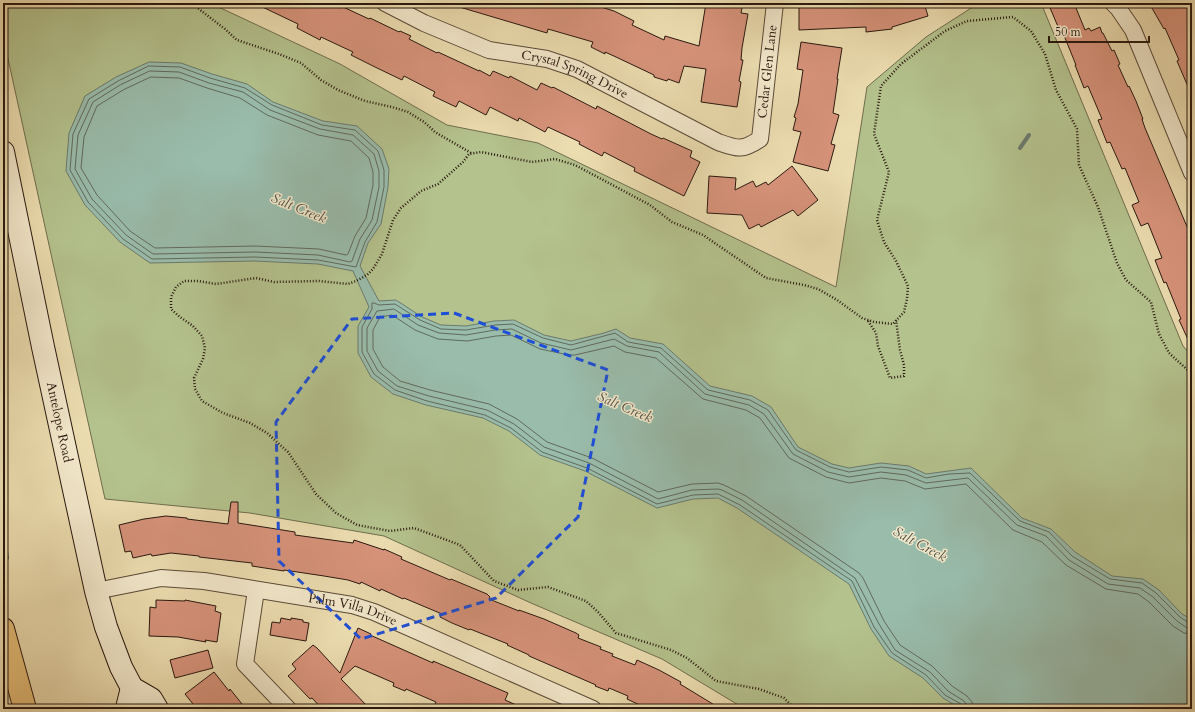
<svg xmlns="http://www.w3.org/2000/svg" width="1195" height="712" font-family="Cardo,serif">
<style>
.green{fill:#b4c28d;stroke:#6e6d4e}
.water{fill:#99bcab;stroke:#6c7a6d}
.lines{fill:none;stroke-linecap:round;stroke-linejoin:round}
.shore{stroke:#616a5d;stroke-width:1}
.stream{stroke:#6c7a6d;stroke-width:4}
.building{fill:#d7937b;stroke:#29180f}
.street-casing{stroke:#5a4937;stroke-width:18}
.secondary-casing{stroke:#29180f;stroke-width:24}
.highway-casing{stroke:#29180f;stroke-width:24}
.path{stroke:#29180f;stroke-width:2.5;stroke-dasharray:1 2;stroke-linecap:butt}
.street{stroke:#f3e9cc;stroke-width:16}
.secondary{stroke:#f3e9cc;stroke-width:22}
.highway{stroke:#e6be78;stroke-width:22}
.marked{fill:none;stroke:#1d4ed8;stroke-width:3;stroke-dasharray:8 5;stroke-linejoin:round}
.labels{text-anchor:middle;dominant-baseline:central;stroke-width:3;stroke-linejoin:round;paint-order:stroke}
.street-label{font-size:13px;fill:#29180f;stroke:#f3e9cc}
.water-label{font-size:14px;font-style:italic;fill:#505146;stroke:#f3e9cc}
</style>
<rect width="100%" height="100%" fill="#ecddb0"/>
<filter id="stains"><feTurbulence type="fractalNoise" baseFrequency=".005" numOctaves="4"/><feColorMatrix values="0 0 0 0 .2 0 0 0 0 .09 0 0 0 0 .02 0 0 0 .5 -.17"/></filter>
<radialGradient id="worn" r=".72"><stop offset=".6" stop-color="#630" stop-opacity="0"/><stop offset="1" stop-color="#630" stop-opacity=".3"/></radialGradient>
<polygon class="green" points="3,3 210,3 340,64 447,125 538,143 836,287 867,87 926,37 979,3 1041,3 1183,346 1192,356 1192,709 745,709 662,659 531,603 384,536 250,513 105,499 3,36"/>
<polygon class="water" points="149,62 181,63 212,74 247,84 273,102 323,121 357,126 382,149 389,169 388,187 381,224 368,243 360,266 379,301 396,300 422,317 441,325 466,326 494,321 514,320 544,335 571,341 604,333 616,329 630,338 663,344 710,386 752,396 771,407 798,447 832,464 849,468 881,463 909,466 926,474 971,468 1022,518 1051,529 1075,552 1112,576 1143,579 1159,590 1182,614 1192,620 1192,709 961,709 943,698 923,678 889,656 871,629 849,584 737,508 718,498 693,499 657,508 585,471 540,455 509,431 483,418 426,405 393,394 371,377 358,353 358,326 369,307 353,271 318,264 254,261 150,263 120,242 85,205 66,171 69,133 85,96 116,77"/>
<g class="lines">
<g class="shore">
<polygon points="149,66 180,67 210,78 245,88 272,105 322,125 355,130 378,151 384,170 384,187 377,222 365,242 356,267 318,260 255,257 152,259 123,239 88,202 70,170 73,134 89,99 118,81"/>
<polygon points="150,71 179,72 209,83 243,92 270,110 320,129 353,135 374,154 379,171 379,187 372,220 360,239 352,261 350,262 318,255 255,252 153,254 126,235 92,199 75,169 78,135 93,102 120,85"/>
<polygon points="151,77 179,78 207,88 240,98 267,115 318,135 351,141 369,158 373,172 373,185 366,218 355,236 348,254 346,255 319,249 255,246 155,248 130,231 97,195 81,168 84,137 97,106 123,90"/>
<polyline points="962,709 961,704 945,695 926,675 892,653 874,627 852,581 740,505 718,494 693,495 657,504 587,468 542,452 511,428 485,415 427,401 395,390 374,374 362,352 362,327 372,309 372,303 374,303 379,305 395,304 420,320 441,329 466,330 495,325 513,324 543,338 571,345 615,333 628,342 661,348 708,390 750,400 768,410 796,450 830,467 849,472 881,467 908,470 926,478 949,474 970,473 1020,521 1049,532 1072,556 1110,579 1142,583 1156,593 1180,617 1189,623 1192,623"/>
<polyline points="967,709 966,704 964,701 948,691 930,672 895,650 879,624 855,578 742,500 722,490 718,489 692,490 658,499 589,463 544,447 514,424 487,410 429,396 397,386 378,371 367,351 367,328 377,311 394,309 418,325 439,333 466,335 495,330 512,329 541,343 571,350 614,339 627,346 659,352 705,394 749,405 764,414 793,454 828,472 849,477 881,472 906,475 926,483 968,478 1017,525 1046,536 1069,560 1108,584 1140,588 1153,597 1177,621 1187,628 1192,628"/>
<polyline points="973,709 972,702 967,696 952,686 932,666 900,645 884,621 863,578 859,573 746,496 724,485 718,483 692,484 658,492 592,458 547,442 517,419 489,404 430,390 400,381 383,367 373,349 373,330 380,317 392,315 415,330 438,339 467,341 496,336 511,335 540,349 569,355 575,355 614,346 625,352 656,358 703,399 746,410 760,418 789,458 826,477 849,483 881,478 905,481 925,489 966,484 1013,530 1042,542 1066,565 1106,589 1138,594 1149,602 1173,626 1184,633 1192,634"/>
</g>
<g class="stream">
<polyline points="1020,148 1029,135"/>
<polyline points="3,532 7,558"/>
</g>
</g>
<g class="building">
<polygon points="254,3 331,3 341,8 341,6 369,19 370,18 399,32 400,31 411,36 409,39 437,53 438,52 479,71 479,70 490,76 493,71 509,78 510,76 537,90 541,83 552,88 553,87 596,109 597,106 651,134 662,139 663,138 692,151 690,157 700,162 684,196 634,171 635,168 604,152 602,156 579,144 580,142 548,127 545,132 519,118 518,121 490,107 486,115 459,101 456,107 433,96 435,92 404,76 402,80 375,67 351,55 353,52 321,37 320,40 297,28 298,24"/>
<polygon points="456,3 588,3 614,11 634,21 632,25 664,40 665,36 699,46 706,3 743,3 741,13 748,14 742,48 741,60 743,60 739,81 741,82 737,107 701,102 706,69 684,66 679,83 668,79 667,81 654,77 654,75 616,57 605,52 605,54 591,47 593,42 548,29 547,33 456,6"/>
<polygon points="799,3 924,3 928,16 892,27 892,29 866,32 866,27 799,30"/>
<polygon points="1048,3 1074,3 1085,30 1089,28 1091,31 1100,27 1102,33 1103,33 1112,51 1114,50 1120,64 1118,65 1128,87 1129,86 1136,101 1143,119 1142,119 1145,128 1191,236 1187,237 1192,250 1192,348 1179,320 1181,319 1166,282 1164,283 1155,260 1162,258 1148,223 1141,226 1132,205 1139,202 1125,168 1122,169 1110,142 1107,143 1098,120 1102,119 1088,86 1084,88 1075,65 1076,65 1061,28 1059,29"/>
<polygon points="1149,3 1187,3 1192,11 1192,96 1177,61 1179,60 1165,28 1164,29"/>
<polygon points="801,42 842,48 837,79 838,79 833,113 839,115 831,144 835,145 828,171 793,162 801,132 793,130 796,118 794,117 798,104 803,70 797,69"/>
<polygon points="792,166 818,200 798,216 793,210 761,227 759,224 749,229 742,215 707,213 709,176 736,178 735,190 753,181 756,187 766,182 768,185"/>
<polygon points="231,502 238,502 238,523 295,532 295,535 353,543 354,540 384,550 384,549 402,557 401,559 450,580 451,579 487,594 490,597 489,599 519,611 519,610 544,619 576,633 579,635 578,638 601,647 600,649 613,654 612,656 635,665 637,660 659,670 681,682 680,684 721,709 648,709 627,699 628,696 609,688 608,691 595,686 596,685 529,656 529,655 507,645 508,644 470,629 469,630 452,623 440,617 442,614 404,598 403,599 381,589 380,591 361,582 360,584 348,580 324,576 284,570 284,571 252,566 252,563 199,557 199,556 171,553 152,556 151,554 133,558 131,551 125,552 119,525 144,519 166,516 187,518 187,519 228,524"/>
<polygon points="156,600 185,601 185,600 216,606 215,611 221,613 217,642 205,640 206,642 178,637 149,636 150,607 156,608"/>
<polygon points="281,618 291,620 291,618 303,620 303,622 309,623 306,641 270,635 272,622 280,623"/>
<polygon points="358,628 371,634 370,635 433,663 433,661 508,693 505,700 525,709 437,709 438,706 435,704 436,702 406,689 405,691 393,686 394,683 355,666 341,679 370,709 322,709 312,698 310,699 288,676 296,669 292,664 313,645 317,648 340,673"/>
<polygon points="208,650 213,668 175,678 170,660"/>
<polygon points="214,672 229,691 230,689 246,709 197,709 185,694"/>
</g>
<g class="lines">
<g class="street-casing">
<g id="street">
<path id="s1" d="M385,3L424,23L489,50L547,59L577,69L718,142C738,149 742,151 760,139L775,3"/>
<polyline points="1113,3 1118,8 1133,30 1192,173"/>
<polyline points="256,590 245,664 288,709"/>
<path id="s2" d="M96,591L161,578L204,581L352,605L374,612L593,709"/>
</g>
</g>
<g class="secondary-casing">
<g id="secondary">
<path id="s3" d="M3,152L43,347L96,591L106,627L121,667L132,688L151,699L157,709"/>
<polyline points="131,709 128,704 132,688"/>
</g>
</g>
<g class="highway-casing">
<polyline id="highway" points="3,629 25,709"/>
</g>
<g class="path">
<polyline points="191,3 225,29 237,40 279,54 301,63 321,80 338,90 365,101 392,107 408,112 424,122 435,132 471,153"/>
<polyline points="868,321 876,333 878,346 890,378 904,376 904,365 900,350 896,320"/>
<polyline points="795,709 784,698 759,689 716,681 687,658 671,650 616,633 598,612 586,601 548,587 518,590 494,581 460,545 444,539 414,528 390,531 357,525 336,513 316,494 288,452 267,433 250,423 223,413 202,401 195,389 194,378 203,359 205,348 202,336 193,326 180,317 171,309 171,297 176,287 184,281 198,281 216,284 256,278 274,282 319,281 348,284 356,281 367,275 373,269 382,254 393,220 401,208 421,191 438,184 463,162 469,154 481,152 532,162 555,159 575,165 650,205 672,222 703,235 766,278 804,285 818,289 837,300 862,318 874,322 893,324 904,312 907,299 908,286 896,261 884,242 877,220 889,172 874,134 881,86 901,64 945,31 967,21 1013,17 1031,31 1045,54 1056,90 1077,129 1079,165 1098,207 1117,263 1126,280 1151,302 1159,334 1169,353 1192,374"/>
</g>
<use href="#street" class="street"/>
<use href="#secondary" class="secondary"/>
<use href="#highway" class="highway"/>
</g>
<path class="marked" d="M454,313L608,370L578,517L496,598L361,639L279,561L276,422L352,319Z"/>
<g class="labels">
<g class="street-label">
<text stroke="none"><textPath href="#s1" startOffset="476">Cedar Glen Lane</textPath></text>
<text stroke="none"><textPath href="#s1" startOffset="204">Crystal Spring Drive</textPath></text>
<text stroke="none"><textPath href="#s3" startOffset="276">Antelope Road</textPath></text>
<text stroke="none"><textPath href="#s2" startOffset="261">Palm Villa Drive</textPath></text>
</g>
<g class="water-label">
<text transform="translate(299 208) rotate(22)">Salt Creek</text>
<text transform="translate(625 407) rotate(23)">Salt Creek</text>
<text transform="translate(920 544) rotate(28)">Salt Creek</text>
</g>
</g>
<rect width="1195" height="712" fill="none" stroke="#ecddb0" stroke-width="16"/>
<rect x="4" y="4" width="1187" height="704" fill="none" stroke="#29180f" stroke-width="2"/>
<rect x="8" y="8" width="1179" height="696" fill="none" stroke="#29180f"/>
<path d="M1049 36v6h100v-6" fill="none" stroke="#29180f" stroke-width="2"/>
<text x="1055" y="36" font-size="12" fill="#29180f" stroke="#f3e9cc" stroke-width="3" paint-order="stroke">50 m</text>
<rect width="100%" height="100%" filter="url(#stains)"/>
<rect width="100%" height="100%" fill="url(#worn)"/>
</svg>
